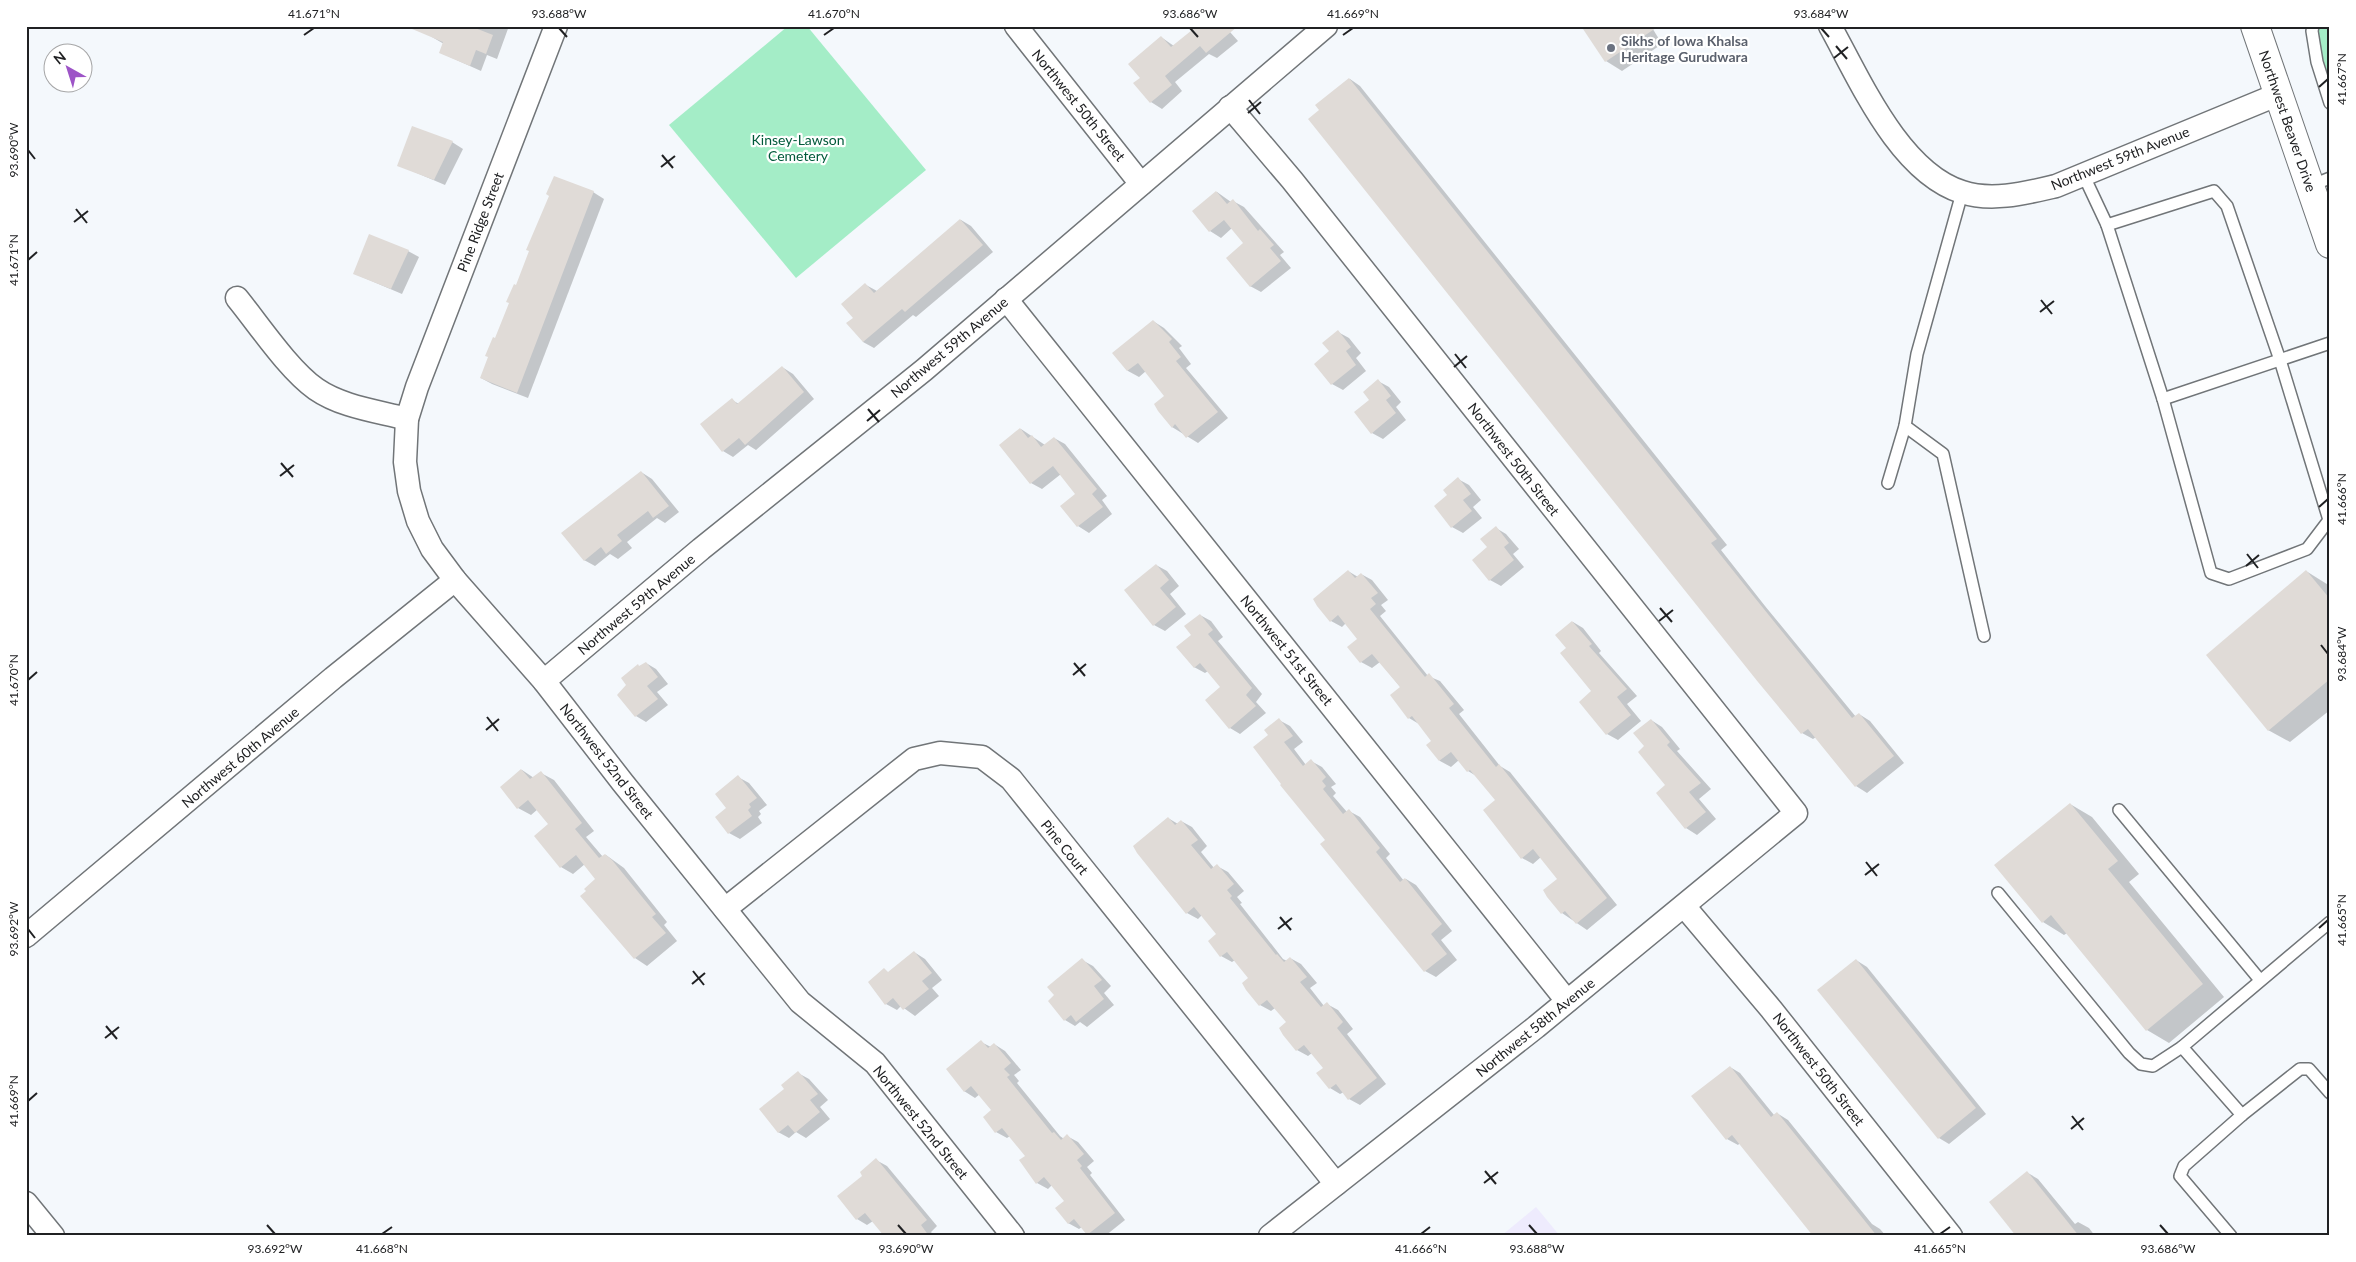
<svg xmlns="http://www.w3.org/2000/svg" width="2356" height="1262" font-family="Lato,sans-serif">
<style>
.commercial{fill:#eeebfd}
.green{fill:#a4edc7}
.shadow{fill:#0003}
.building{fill:#e0dbd7}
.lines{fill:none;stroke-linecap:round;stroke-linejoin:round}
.service-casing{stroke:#717578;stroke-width:14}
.minor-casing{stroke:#717578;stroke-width:25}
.secondary-casing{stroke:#717578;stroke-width:30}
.service{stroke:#fff;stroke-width:11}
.minor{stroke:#fff;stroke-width:22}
.secondary{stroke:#fff;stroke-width:28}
.ticks{fill:none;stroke:#202123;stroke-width:2}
.worship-dot{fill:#6b7280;stroke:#fff;stroke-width:2}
.labels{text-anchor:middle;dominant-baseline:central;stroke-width:4.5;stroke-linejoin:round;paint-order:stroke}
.worship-label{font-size:14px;font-weight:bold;fill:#5b616d;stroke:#fff;text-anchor:start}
.street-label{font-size:14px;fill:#202123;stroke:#fff}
.park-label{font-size:14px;fill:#00593a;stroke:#fff}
.neatline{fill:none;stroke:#202123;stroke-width:2}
.ticks-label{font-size:12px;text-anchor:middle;fill:#202123}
</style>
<rect width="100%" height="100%" fill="#f4f8fc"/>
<polygon class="commercial" points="1536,1207 1560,1236 1501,1236"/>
<g class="green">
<polygon points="788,26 807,26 926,170 796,278 669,125"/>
<polygon points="2309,26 2330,26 2330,90"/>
</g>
<g class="shadow">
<polygon points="436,26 509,26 497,59 487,55 481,71 441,53 444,44 432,37"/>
<polygon points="1196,26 1237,26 1230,32 1238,41 1217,58 1209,54 1175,82 1182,91 1162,109 1151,102 1135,83 1141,78 1161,37 1174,46 1197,28"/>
<polygon points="1651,26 1662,44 1622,71 1606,61"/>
<polygon points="1350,79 1360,86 1727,545 1721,550 1765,606 1856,717 1859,714 1870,721 1904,763 1867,793 1856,786 1816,737 1813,739 1802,733 1321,110"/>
<polygon points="452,142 463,149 445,185 398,165"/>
<polygon points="593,192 604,199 528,398 492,384 481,378 517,286"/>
<polygon points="1217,192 1231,202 1233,201 1244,207 1284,252 1280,255 1291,268 1261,292 1250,286 1245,244 1232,228 1221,238 1210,231 1193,211"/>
<polygon points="961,220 971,226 993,252 916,317 913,315 874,348 863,342 855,318 866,285 877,291"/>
<polygon points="408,251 419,257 402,294 355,274"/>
<polygon points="1153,321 1164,328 1182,346 1179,348 1191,364 1186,368 1228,418 1198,443 1172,427 1166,396 1146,371 1139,377 1128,371 1114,353"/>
<polygon points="1338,332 1349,338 1361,353 1356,358 1366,371 1343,390 1332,384 1331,351"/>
<polygon points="782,367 793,374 814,399 756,450 748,445 733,457 723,451 732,400 739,404"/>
<polygon points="1378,381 1389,387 1401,402 1396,407 1406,420 1383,439 1372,433 1371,400"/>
<polygon points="1021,429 1045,445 1054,438 1065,444 1107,496 1102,500 1112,514 1089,533 1078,526 1062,506 1077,494 1061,474 1042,489 1031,483"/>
<polygon points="641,472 652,479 679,512 665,523 657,518 627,542 632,548 618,559 610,554 595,566 584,560"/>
<polygon points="1458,479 1469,485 1481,500 1473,507 1482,518 1463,533 1452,527 1449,495"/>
<polygon points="1496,528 1506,534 1519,549 1513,554 1524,567 1501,586 1490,580 1489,547"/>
<polygon points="1156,565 1167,571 1179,586 1170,594 1186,614 1165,631 1154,625"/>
<polygon points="1348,571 1358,577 1361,574 1372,580 1388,600 1381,605 1386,611 1380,616 1428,676 1440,681 1464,710 1459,714 1500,766 1510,772 1617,905 1587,930 1562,913 1559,879 1541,857 1533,864 1522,858 1497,801 1478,777 1468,771 1459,760 1451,767 1440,761 1428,745 1433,741 1419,724 1409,718 1401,688 1380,662 1372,668 1361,662 1359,639 1346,623 1342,627 1331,621 1315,599"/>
<polygon points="2306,571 2330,586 2330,710 2290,742 2268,730"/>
<polygon points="1200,615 1211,621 1223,637 1218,641 1262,694 1256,702 1266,713 1240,734 1230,728 1222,687 1208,671 1205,673 1194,667 1193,635"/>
<polygon points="1573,622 1583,628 1601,651 1599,653 1637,696 1627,704 1641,721 1618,740 1607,734 1593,692 1568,648"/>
<polygon points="646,663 656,669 668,684 657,692 668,705 646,722 636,716 640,667"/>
<polygon points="1279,720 1290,726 1303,742 1294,749 1306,765 1311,761 1322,767 1336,784 1331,787 1336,793 1333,796 1347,812 1349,811 1360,817 1390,854 1386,858 1404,881 1406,879 1416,885 1452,931 1441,940 1457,960 1436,977 1425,971 1327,840 1270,736"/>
<polygon points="1651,720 1662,727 1680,749 1677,751 1711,789 1699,799 1716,819 1697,835 1686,828 1657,793 1667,785 1646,747"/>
<polygon points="522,770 534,778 541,773 554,780 594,831 586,837 603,857 606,855 624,868 667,922 664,925 677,941 647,966 635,958 597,879 585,864 573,874 561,867 550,824 538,809 531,815 518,808"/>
<polygon points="738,777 749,783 767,805 759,811 761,814 758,817 762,823 740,839 729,833 728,808"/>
<polygon points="2070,804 2092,817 2139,874 2129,882 2224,997 2169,1043 2147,1030 2067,933 2064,935 2043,922"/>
<polygon points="1168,818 1178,824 1181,821 1192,827 1207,846 1201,852 1214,868 1217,866 1228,872 1244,891 1237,897 1242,903 1240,904 1283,959 1287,961 1290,958 1301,964 1317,983 1310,988 1324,1006 1327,1004 1338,1010 1353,1029 1347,1034 1386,1084 1360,1105 1349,1099 1344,1092 1340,1094 1330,1088 1325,1068 1312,1053 1308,1056 1297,1050 1288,1022 1275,1008 1271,1011 1260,1005 1250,978 1235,960 1232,962 1221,956 1218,934 1202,915 1198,919 1187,913"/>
<polygon points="914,952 925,959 942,980 932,988 939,996 915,1016 901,1006 897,1010 886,1004 884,970 889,973"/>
<polygon points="1082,960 1093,966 1111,986 1104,993 1114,1005 1087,1027 1080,1022 1075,1026 1065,1020"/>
<polygon points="1856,960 1867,967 1986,1114 1949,1144 1939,1138"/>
<polygon points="981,1042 991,1047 994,1044 1005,1051 1021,1070 1014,1075 1019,1081 1017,1083 1060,1136 1064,1139 1067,1136 1078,1142 1094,1161 1087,1167 1092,1173 1090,1175 1125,1220 1105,1236 1090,1236 1082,1227 1079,1229 1068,1223 1066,1201 1052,1185 1048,1189 1037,1183 1026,1156 1010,1136 1007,1138 996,1132 993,1110 980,1094 975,1098 964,1091"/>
<polygon points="1730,1067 1740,1073 1774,1115 1777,1113 1788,1120 1872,1224 1880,1229 1886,1236 1815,1236 1740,1143 1738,1145 1727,1139"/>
<polygon points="798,1073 809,1079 828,1100 820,1107 830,1119 806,1138 796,1132 789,1138 778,1132 786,1089"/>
<polygon points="876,1160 887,1166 937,1226 931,1232 934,1236 885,1236 873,1221 867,1225 857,1219 864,1176"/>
<polygon points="2028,1173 2038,1179 2075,1224 2078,1222 2089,1228 2095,1236 2017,1236"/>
</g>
<g class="building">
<polygon points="405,26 470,26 493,35 486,54 476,50 470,66 439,53 443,42"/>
<polygon points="1197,26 1238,26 1206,53 1200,46 1165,76 1172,85 1150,103 1133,83 1140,78 1128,64 1161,36 1171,47"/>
<polygon points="1581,26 1659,26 1605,62"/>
<polygon points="1349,78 1717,539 1711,543 1755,598 1852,718 1859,713 1894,756 1855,787 1808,729 1801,734 1758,682 1308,119 1319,110 1315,105"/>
<polygon points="412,126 453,141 434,180 397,166"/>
<polygon points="554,176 594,191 517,393 480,378 488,357 485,356 493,337 495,338 509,303 506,302 514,284 516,285 529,251 526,250 549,196 546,194"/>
<polygon points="1216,191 1227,204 1233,199 1258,231 1260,229 1274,245 1270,248 1281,261 1250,287 1226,258 1243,243 1224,220 1209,232 1192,211"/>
<polygon points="960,219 983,245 905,312 902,309 863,342 846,323 853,318 841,304 865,283 874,293"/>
<polygon points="369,234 409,250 391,289 353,274"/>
<polygon points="1153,320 1172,339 1169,342 1181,357 1176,361 1218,412 1186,438 1175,424 1172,428 1158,411 1154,404 1164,396 1138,363 1127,371 1112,353"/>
<polygon points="1338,330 1351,347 1346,351 1356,365 1331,385 1314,364 1329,351 1322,343"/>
<polygon points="782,366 804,392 745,445 739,438 722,452 700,424 732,398 737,404"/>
<polygon points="1378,379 1391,396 1386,400 1396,413 1371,434 1354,412 1369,400 1363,392"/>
<polygon points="1020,428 1028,438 1032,435 1041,447 1054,437 1097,489 1092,494 1103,507 1077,527 1060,506 1075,494 1053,466 1030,484 999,445"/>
<polygon points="641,471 669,506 653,518 648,511 617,535 622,541 606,554 601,547 584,561 561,533"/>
<polygon points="1458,477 1471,494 1463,500 1472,511 1451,528 1434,506 1447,495 1443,490"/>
<polygon points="1496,526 1509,543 1504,547 1514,560 1489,581 1472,560 1487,547 1480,539"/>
<polygon points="1156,564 1169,580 1160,588 1176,607 1153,626 1124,590"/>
<polygon points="1348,570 1355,578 1361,573 1378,593 1371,598 1376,604 1370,609 1425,677 1429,673 1454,704 1449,708 1496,767 1499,764 1607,898 1576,924 1565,911 1561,914 1547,897 1543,890 1557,879 1533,849 1521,859 1483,810 1495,800 1470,770 1467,772 1451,752 1439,761 1426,745 1431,741 1412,716 1408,719 1390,695 1400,687 1372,654 1360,663 1347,647 1357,639 1338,615 1330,622 1317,606 1313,599"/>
<polygon points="2306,570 2330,599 2330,679 2268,731 2206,655"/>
<polygon points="1200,614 1213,630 1208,634 1252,688 1246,695 1256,706 1229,729 1205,700 1220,687 1200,663 1194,668 1176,647 1191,635 1184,626"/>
<polygon points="1572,621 1592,644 1589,646 1627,689 1617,697 1631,715 1606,735 1579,702 1591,691 1560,653 1566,648 1555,635"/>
<polygon points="646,662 658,677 647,686 658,699 635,717 617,695 626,685 621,678 638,664 639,666"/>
<polygon points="1279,718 1293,736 1284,742 1303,766 1311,759 1326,777 1322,781 1326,786 1323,789 1343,814 1349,809 1380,848 1376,852 1400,882 1405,878 1442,924 1431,934 1447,954 1424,972 1320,844 1325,840 1280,785 1281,784 1253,747 1268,735 1264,730"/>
<polygon points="1651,719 1670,742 1667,745 1701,783 1689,792 1706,812 1685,829 1656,793 1665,785 1638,752 1644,746 1633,733"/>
<polygon points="521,769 530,779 541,771 582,823 575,829 599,858 605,854 612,860 656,914 652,917 666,933 634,959 580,896 586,891 584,889 595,879 576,855 560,868 534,836 548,824 528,800 517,809 500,787"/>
<polygon points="738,775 757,798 749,804 751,807 748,810 752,816 728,834 715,817 726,808 715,794"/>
<polygon points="2070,803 2118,861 2108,869 2203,984 2146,1031 2051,915 2042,923 1994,865"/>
<polygon points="1168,817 1175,825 1181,820 1198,840 1191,845 1211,869 1217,864 1234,884 1227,890 1232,896 1230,898 1276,955 1277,954 1284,962 1290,957 1307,977 1300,982 1321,1007 1327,1002 1343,1022 1337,1028 1377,1078 1348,1100 1336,1084 1329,1089 1316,1073 1323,1068 1304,1045 1296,1051 1283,1035 1279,1028 1286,1022 1267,1000 1259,1006 1246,990 1242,983 1248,978 1227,952 1220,957 1208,941 1216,934 1194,907 1186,914 1137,853 1133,846"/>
<polygon points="914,951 932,973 922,981 929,989 903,1010 893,998 885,1005 868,982 884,968 888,972"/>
<polygon points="1082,958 1102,980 1094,986 1104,999 1076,1022 1071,1015 1064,1021 1048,1001 1054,995 1047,987"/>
<polygon points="1856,959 1976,1108 1938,1139 1817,990"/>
<polygon points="981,1040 988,1048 994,1043 1011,1063 1004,1069 1010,1075 1007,1077 1052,1133 1054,1132 1061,1140 1067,1134 1084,1154 1077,1160 1082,1166 1080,1168 1115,1213 1087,1235 1074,1219 1068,1224 1055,1208 1064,1201 1044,1177 1036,1184 1019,1160 1025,1156 1002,1128 995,1133 983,1117 991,1110 971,1086 964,1092 946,1069"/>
<polygon points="1730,1066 1771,1117 1777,1112 1877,1236 1813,1236 1732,1135 1726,1140 1691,1096"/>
<polygon points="798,1071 818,1094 810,1100 820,1112 795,1133 788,1125 778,1133 759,1109 784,1089 781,1085"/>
<polygon points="876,1158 927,1220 921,1225 929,1236 884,1236 865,1213 856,1220 837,1196 862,1176 860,1172"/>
<polygon points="2027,1171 2079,1236 2016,1236 1989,1202"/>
</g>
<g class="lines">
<g class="service-casing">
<g id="service">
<polyline points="2313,26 2312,31 2317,62 2330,103"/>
<polyline points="2083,174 2107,225"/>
<polyline points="2310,186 2330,178"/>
<polygon points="2214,191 2227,206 2280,360 2329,520 2307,549 2229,579 2211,573 2163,399 2107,225"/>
<polyline points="2163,399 2330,343"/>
<polyline points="1905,426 1943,454 1984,636"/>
<polyline points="1888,483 1905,426 1917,354 1962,193"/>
<polyline points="2119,810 2260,980"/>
<polyline points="1998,893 2129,1053 2141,1064 2153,1066 2182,1047"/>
<polyline points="2330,922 2182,1047 2242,1115 2300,1069 2309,1069 2330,1093"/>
<polyline points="2231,1236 2180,1176 2184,1166 2242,1115"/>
</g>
</g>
<g class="minor-casing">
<g id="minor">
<polyline points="556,26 417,387 407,419 405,462 409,491 418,521 432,549 455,580 544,681 623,783 800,1002 875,1063 1013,1236"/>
<polyline points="1016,26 1141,184"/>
<path d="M1830,26C1860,80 1899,172 1962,192C1992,202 2026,193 2056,186L2279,94"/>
<polyline points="1230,107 1292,180 1796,813 1536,1027 1270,1236"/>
<path d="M237,298C259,325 288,369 316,389C342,407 377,411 407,419"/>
<polyline points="1006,299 1567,1001"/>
<polyline points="544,681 701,549 924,370 1326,26"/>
<polyline points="1684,906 1771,1009 1951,1236"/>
<polyline points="725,909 914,759 940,753 982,757 1011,779 1336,1184"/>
<polyline points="26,936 333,678 455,580"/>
<polyline points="26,1203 53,1236"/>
</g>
</g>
<g class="secondary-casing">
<polyline id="secondary" points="2255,26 2330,244"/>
</g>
<use href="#service" class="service"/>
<use href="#minor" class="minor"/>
<use href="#secondary" class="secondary"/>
</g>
<path class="ticks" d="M559,28L567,37M1190,28L1198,37M1821,28L1829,37M304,35L314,28M824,35L834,28M1343,35L1353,28M1836,46L1847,59M1834,58L1848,47M2319,87L2328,79M1249,100L1260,114M1248,113L1261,102M28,150L35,159M662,155L673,168M661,167L675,156M76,209L87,223M74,222L88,211M28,260L37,252M2041,300L2052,314M2040,312L2054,301M1455,354L1466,368M1454,367L1467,356M868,409L879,422M867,421L880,410M281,463L293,477M280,476L294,465M2319,507L2328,499M2247,554L2258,568M2246,566L2259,555M1660,608L1672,622M1659,621L1673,610M2321,645L2328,654M1074,663L1085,676M1073,675L1086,664M28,680L37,672M487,717L498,731M486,730L499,719M1866,862L1877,876M1865,875L1879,864M1280,917L1291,930M2319,928L2328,920M28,929L35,938M1278,929L1292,918M693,971L704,985M692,984L705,973M106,1026L117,1039M105,1038L119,1027M28,1101L37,1093M2072,1116L2083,1130M2071,1129L2084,1118M1485,1171L1496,1184M1484,1183L1498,1172M267,1225L275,1234M898,1225L906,1234M1529,1225L1537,1234M2160,1225L2168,1234M382,1234L392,1227M1421,1234L1430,1227M1940,1234L1950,1227"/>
<circle class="worship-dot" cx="1611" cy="48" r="5"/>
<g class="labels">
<g class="worship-label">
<text x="1621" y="40">Sikhs of Iowa Khalsa<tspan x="1621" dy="16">Heritage Gurudwara</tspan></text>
</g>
<g class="street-label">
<text transform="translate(1079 105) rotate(51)">Northwest 50th Street</text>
<text transform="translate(2288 121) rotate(71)">Northwest Beaver Drive</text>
<text transform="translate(2120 158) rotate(-22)">Northwest 59th Avenue</text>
<text transform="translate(480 222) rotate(-69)">Pine Ridge Street</text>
<text transform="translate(949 347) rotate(-40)">Northwest 59th Avenue</text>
<text transform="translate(1514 459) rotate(52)">Northwest 50th Street</text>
<text transform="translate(636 604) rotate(-40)">Northwest 59th Avenue</text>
<text transform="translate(1287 650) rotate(51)">Northwest 51st Street</text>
<text transform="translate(240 757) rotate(-40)">Northwest 60th Avenue</text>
<text transform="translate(607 761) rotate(52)">Northwest 52nd Street</text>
<text transform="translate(1065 847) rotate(51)">Pine Court</text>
<text transform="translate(1535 1027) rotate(-39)">Northwest 58th Avenue</text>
<text transform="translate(1819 1069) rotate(52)">Northwest 50th Street</text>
<text transform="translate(921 1122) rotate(51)">Northwest 52nd Street</text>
</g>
<g class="park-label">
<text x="798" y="139">Kinsey-Lawson<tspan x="798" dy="16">Cemetery</tspan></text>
</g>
</g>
<rect width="2356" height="1262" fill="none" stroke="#ffffff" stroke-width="55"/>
<g transform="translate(68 68) rotate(321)"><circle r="24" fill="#ffffff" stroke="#a6a6a7"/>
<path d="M0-4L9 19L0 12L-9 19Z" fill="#9d54c7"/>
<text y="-8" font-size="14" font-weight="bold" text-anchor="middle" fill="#202123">N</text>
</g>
<rect x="28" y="28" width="2300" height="1206" class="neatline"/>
<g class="ticks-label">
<text x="314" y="18">41.671°N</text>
<text x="559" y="18">93.688°W</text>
<text x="834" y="18">41.670°N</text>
<text x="1190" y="18">93.686°W</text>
<text x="1353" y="18">41.669°N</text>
<text x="1821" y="18">93.684°W</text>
<text transform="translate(2342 79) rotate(-90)" y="4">41.667°N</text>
<text transform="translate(14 150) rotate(-90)" y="4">93.690°W</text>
<text transform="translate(14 260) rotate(-90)" y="4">41.671°N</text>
<text transform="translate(2342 499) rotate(-90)" y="4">41.666°N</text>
<text transform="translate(2342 654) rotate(-90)" y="4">93.684°W</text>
<text transform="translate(14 680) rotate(-90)" y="4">41.670°N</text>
<text transform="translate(2342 920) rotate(-90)" y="4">41.665°N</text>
<text transform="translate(14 929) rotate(-90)" y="4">93.692°W</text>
<text transform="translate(14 1101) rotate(-90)" y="4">41.669°N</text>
<text x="275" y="1253">93.692°W</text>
<text x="382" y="1253">41.668°N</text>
<text x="906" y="1253">93.690°W</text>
<text x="1421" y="1253">41.666°N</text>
<text x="1537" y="1253">93.688°W</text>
<text x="1940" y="1253">41.665°N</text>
<text x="2168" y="1253">93.686°W</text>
</g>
</svg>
